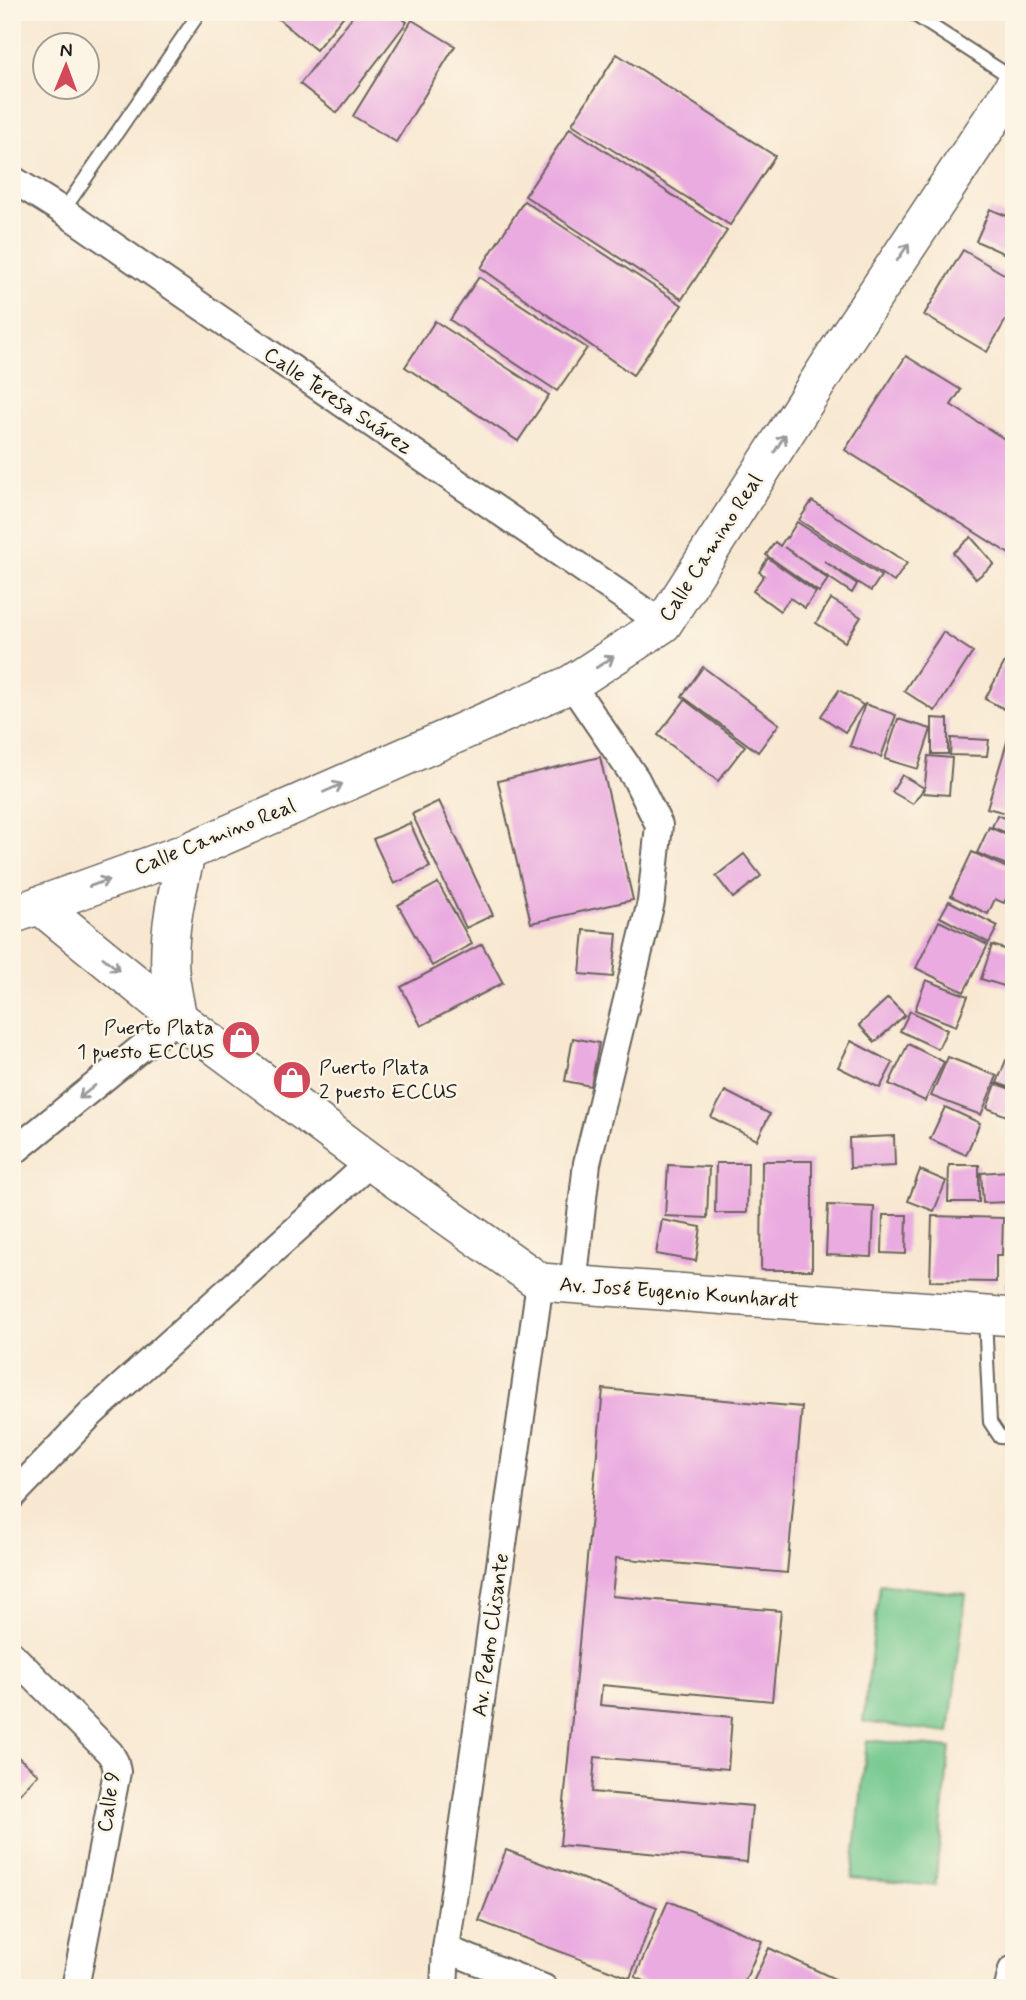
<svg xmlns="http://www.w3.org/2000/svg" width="1026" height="2000" font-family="Mynerve,sans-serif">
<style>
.green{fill:#72c88d;stroke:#477254;stroke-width:2}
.building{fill:#eaabe0}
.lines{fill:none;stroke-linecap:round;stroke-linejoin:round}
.lane-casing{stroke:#69635b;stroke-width:16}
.street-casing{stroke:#69635b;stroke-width:30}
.secondary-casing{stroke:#69635b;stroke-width:40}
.lane{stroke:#fff;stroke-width:12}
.street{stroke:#fff;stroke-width:26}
.secondary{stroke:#fff;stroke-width:37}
.oneway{stroke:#999}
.labels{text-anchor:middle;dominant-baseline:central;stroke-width:5;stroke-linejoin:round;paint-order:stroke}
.street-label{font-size:21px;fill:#1c1c1c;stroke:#fcf5e5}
.poi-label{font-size:21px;fill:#1c1c1c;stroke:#fcf5e5;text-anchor:end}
</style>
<rect width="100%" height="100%" fill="#fcf5e5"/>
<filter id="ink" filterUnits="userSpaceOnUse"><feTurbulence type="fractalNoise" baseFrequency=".0143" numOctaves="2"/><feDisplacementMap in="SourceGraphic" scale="14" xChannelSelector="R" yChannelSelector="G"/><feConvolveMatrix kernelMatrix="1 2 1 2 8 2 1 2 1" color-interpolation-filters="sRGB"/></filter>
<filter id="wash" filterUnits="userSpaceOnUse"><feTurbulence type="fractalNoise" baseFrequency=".00686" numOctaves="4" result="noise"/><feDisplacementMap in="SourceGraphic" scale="28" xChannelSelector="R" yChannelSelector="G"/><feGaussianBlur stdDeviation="1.57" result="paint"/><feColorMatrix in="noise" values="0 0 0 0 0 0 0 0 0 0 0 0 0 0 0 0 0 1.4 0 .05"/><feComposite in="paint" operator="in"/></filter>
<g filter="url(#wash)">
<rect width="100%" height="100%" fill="#f8e8d1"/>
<g class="green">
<polygon points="880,1584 966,1594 949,1733 863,1722"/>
<polygon points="867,1740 950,1748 935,1886 852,1878"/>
</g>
<g id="blocks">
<g class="building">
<polygon points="270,12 347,12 316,50"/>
<polygon points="356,12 394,12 407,22 337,113 300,84"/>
<polygon points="412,20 455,46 396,142 353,116"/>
<polygon points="617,54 775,156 730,225 572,124"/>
<polygon points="570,128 727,231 682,299 525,196"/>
<polygon points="524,201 682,305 633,375 481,268"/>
<polygon points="990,209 1014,219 1014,258 976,241"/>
<polygon points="963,250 1014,280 1014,306 987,352 924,315"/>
<polygon points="479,277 587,348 557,391 450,320"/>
<polygon points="435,321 549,395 518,441 405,367"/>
<polygon points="906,356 961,390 951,405 1014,445 1014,557 845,450"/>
<polygon points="812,501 907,563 894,582 799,520"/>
<polygon points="797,522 881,576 871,591 824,561 857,584 852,593 784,547 828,579 819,592 766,555 775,542 780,546 786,537 787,538"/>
<polygon points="971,537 994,564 976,579 953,553"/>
<polygon points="768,558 816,592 805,608 790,598 780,611 753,591 764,575 759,572"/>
<polygon points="831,599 861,617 845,642 816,623"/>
<polygon points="943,632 973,652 935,711 904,691"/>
<polygon points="1014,645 1014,711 1012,713 985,699"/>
<polygon points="703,667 779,724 758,752 682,696"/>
<polygon points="839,690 863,705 845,732 821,716"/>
<polygon points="685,700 745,746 718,781 658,735"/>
<polygon points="865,704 896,715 881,757 850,746"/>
<polygon points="932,718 948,719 948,754 932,754"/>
<polygon points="898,719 931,729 918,769 885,759"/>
<polygon points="1011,729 1014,730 1014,815 987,808"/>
<polygon points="951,738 989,740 987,756 950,755"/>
<polygon points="928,756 952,758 949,795 924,793"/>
<polygon points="600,757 633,900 531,923 498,781"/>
<polygon points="902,775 924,788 913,804 892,792"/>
<polygon points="439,801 493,915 466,928 412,814"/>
<polygon points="997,815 1014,822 1014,836 992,827"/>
<polygon points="410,823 430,867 394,884 373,839"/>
<polygon points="989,827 1014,838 1014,868 977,853"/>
<polygon points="972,852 1014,871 1014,882 1004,903 995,899 988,914 951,896"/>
<polygon points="744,854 761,876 733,898 716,876"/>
<polygon points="438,883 472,944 432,966 398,905"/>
<polygon points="949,901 998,926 989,943 940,917"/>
<polygon points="939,921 988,945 964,992 916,968"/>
<polygon points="584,930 617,933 613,977 580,974"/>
<polygon points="482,944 503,983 421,1026 401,987"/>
<polygon points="992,945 1014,952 1014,989 981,979"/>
<polygon points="926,980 968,996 956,1026 915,1010"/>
<polygon points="888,998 905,1015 875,1042 859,1025"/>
<polygon points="910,1011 947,1030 938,1049 900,1031"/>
<polygon points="573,1038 599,1043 591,1086 565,1081"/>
<polygon points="851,1041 893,1063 880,1088 838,1067"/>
<polygon points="908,1044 944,1062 925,1101 889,1084"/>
<polygon points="948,1057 997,1076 981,1115 931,1096"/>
<polygon points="1006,1060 1014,1063 1014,1089 997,1083"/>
<polygon points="996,1084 1014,1090 1014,1119 987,1108"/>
<polygon points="725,1091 770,1114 757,1140 711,1117"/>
<polygon points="945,1107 980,1123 966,1155 930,1139"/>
<polygon points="894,1136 895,1166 850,1168 849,1138"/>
<polygon points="762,1161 812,1161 812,1270 761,1270"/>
<polygon points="716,1163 748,1163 747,1213 715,1213"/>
<polygon points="668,1165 709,1167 707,1218 665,1216"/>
<polygon points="949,1165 979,1165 979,1202 948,1202"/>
<polygon points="920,1170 946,1181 934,1211 908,1201"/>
<polygon points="1008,1171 1010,1202 983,1203 981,1173"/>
<polygon points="828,1205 874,1207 872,1257 826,1255"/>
<polygon points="883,1215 907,1215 906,1254 882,1253"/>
<polygon points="932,1216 1003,1218 1002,1255 996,1255 996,1282 930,1281"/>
<polygon points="662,1220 701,1227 696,1261 656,1254"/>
<polygon points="1009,1245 1014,1245 1014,1290 1006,1290"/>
<polygon points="603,1389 802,1407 787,1573 616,1558 612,1596 781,1611 772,1701 602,1685 600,1705 732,1717 728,1769 595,1757 592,1792 752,1806 747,1862 560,1845"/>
<polygon points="12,1752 38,1774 12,1802"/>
<polygon points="506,1850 657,1907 630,1978 479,1921"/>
<polygon points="668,1901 762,1941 742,1988 660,1988 635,1977"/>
<polygon points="769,1948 837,1980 833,1988 750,1988"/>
</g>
</g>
</g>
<g filter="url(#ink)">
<use href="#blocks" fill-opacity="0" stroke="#69635b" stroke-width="2"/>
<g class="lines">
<g class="lane-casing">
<g id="lane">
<polyline points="910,12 1014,79"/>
<polyline points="63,211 200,12"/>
<polyline points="985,1318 990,1422 1000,1437 1014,1438"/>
</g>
</g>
<g class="street-casing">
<g id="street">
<polyline points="12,179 63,211 663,624"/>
<polyline points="571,684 636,779 659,825 651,902 587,1163 573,1285"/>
<polyline points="12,1153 178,1018"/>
<polyline points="12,1496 92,1413 371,1162"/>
<polyline points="12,1655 110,1753 115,1762 117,1772 75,1988"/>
<polyline points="446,1949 544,1988"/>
<polyline points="444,1988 446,1949 540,1282"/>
<polyline points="1008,1988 1012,1970"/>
</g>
</g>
<g class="secondary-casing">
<g id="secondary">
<polyline points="39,905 178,1018 371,1162 540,1282 1014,1317"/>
<polyline points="12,915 187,852 571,684 663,624 843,343 1014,86"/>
<path d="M178,1018C175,1002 171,986 170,970C168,929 177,891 187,852"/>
</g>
</g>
<use href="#lane" class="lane"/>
<use href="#street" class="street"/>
<use href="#secondary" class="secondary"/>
</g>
<defs><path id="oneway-shaft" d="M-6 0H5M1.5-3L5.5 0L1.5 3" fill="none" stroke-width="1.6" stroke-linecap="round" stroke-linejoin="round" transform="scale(1.75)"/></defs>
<g class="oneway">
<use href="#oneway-shaft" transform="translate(903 252) rotate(-56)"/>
<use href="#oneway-shaft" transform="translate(780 443) rotate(-58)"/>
<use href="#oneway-shaft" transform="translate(605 662) rotate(-33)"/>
<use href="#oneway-shaft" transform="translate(333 788) rotate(-24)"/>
<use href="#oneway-shaft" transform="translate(99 883) rotate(-20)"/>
<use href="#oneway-shaft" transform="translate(111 964) rotate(39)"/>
<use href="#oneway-shaft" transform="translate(87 1092) rotate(141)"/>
</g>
</g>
<defs>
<g id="shop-disc" transform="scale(2.0125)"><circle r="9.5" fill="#d1495b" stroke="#fcf5e5"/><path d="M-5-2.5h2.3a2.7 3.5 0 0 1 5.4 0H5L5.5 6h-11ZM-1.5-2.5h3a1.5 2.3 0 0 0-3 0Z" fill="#fff"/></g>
</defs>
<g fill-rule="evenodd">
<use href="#shop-disc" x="241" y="1040"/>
<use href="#shop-disc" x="292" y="1080"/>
</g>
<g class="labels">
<g class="street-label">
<text transform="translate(338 401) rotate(34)">Calle Teresa Suárez</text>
<text transform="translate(711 548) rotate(-57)">Calle Camino Real</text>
<text transform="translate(215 837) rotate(-22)">Calle Camino Real</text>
<text transform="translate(679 1293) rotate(4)">Av. José Eugenio Kounhardt</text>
<text transform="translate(491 1635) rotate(-82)">Av. Pedro Clisante</text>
<text transform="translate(109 1802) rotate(-82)">Calle 9</text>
</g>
<g class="poi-label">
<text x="214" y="1028">Puerto Plata<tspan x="214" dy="24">1 puesto ECCUS</tspan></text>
<text x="319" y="1068" text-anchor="start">Puerto Plata<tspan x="319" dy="24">2 puesto ECCUS</tspan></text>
</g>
</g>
<rect width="1026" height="2000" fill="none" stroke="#fcf5e5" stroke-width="42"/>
<g transform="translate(66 66) rotate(1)"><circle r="33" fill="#fcf5e5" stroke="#a29e95" stroke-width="2"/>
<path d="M0-5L12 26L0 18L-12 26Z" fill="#d1495b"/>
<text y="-10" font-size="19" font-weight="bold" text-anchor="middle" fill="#1c1c1c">N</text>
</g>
</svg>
